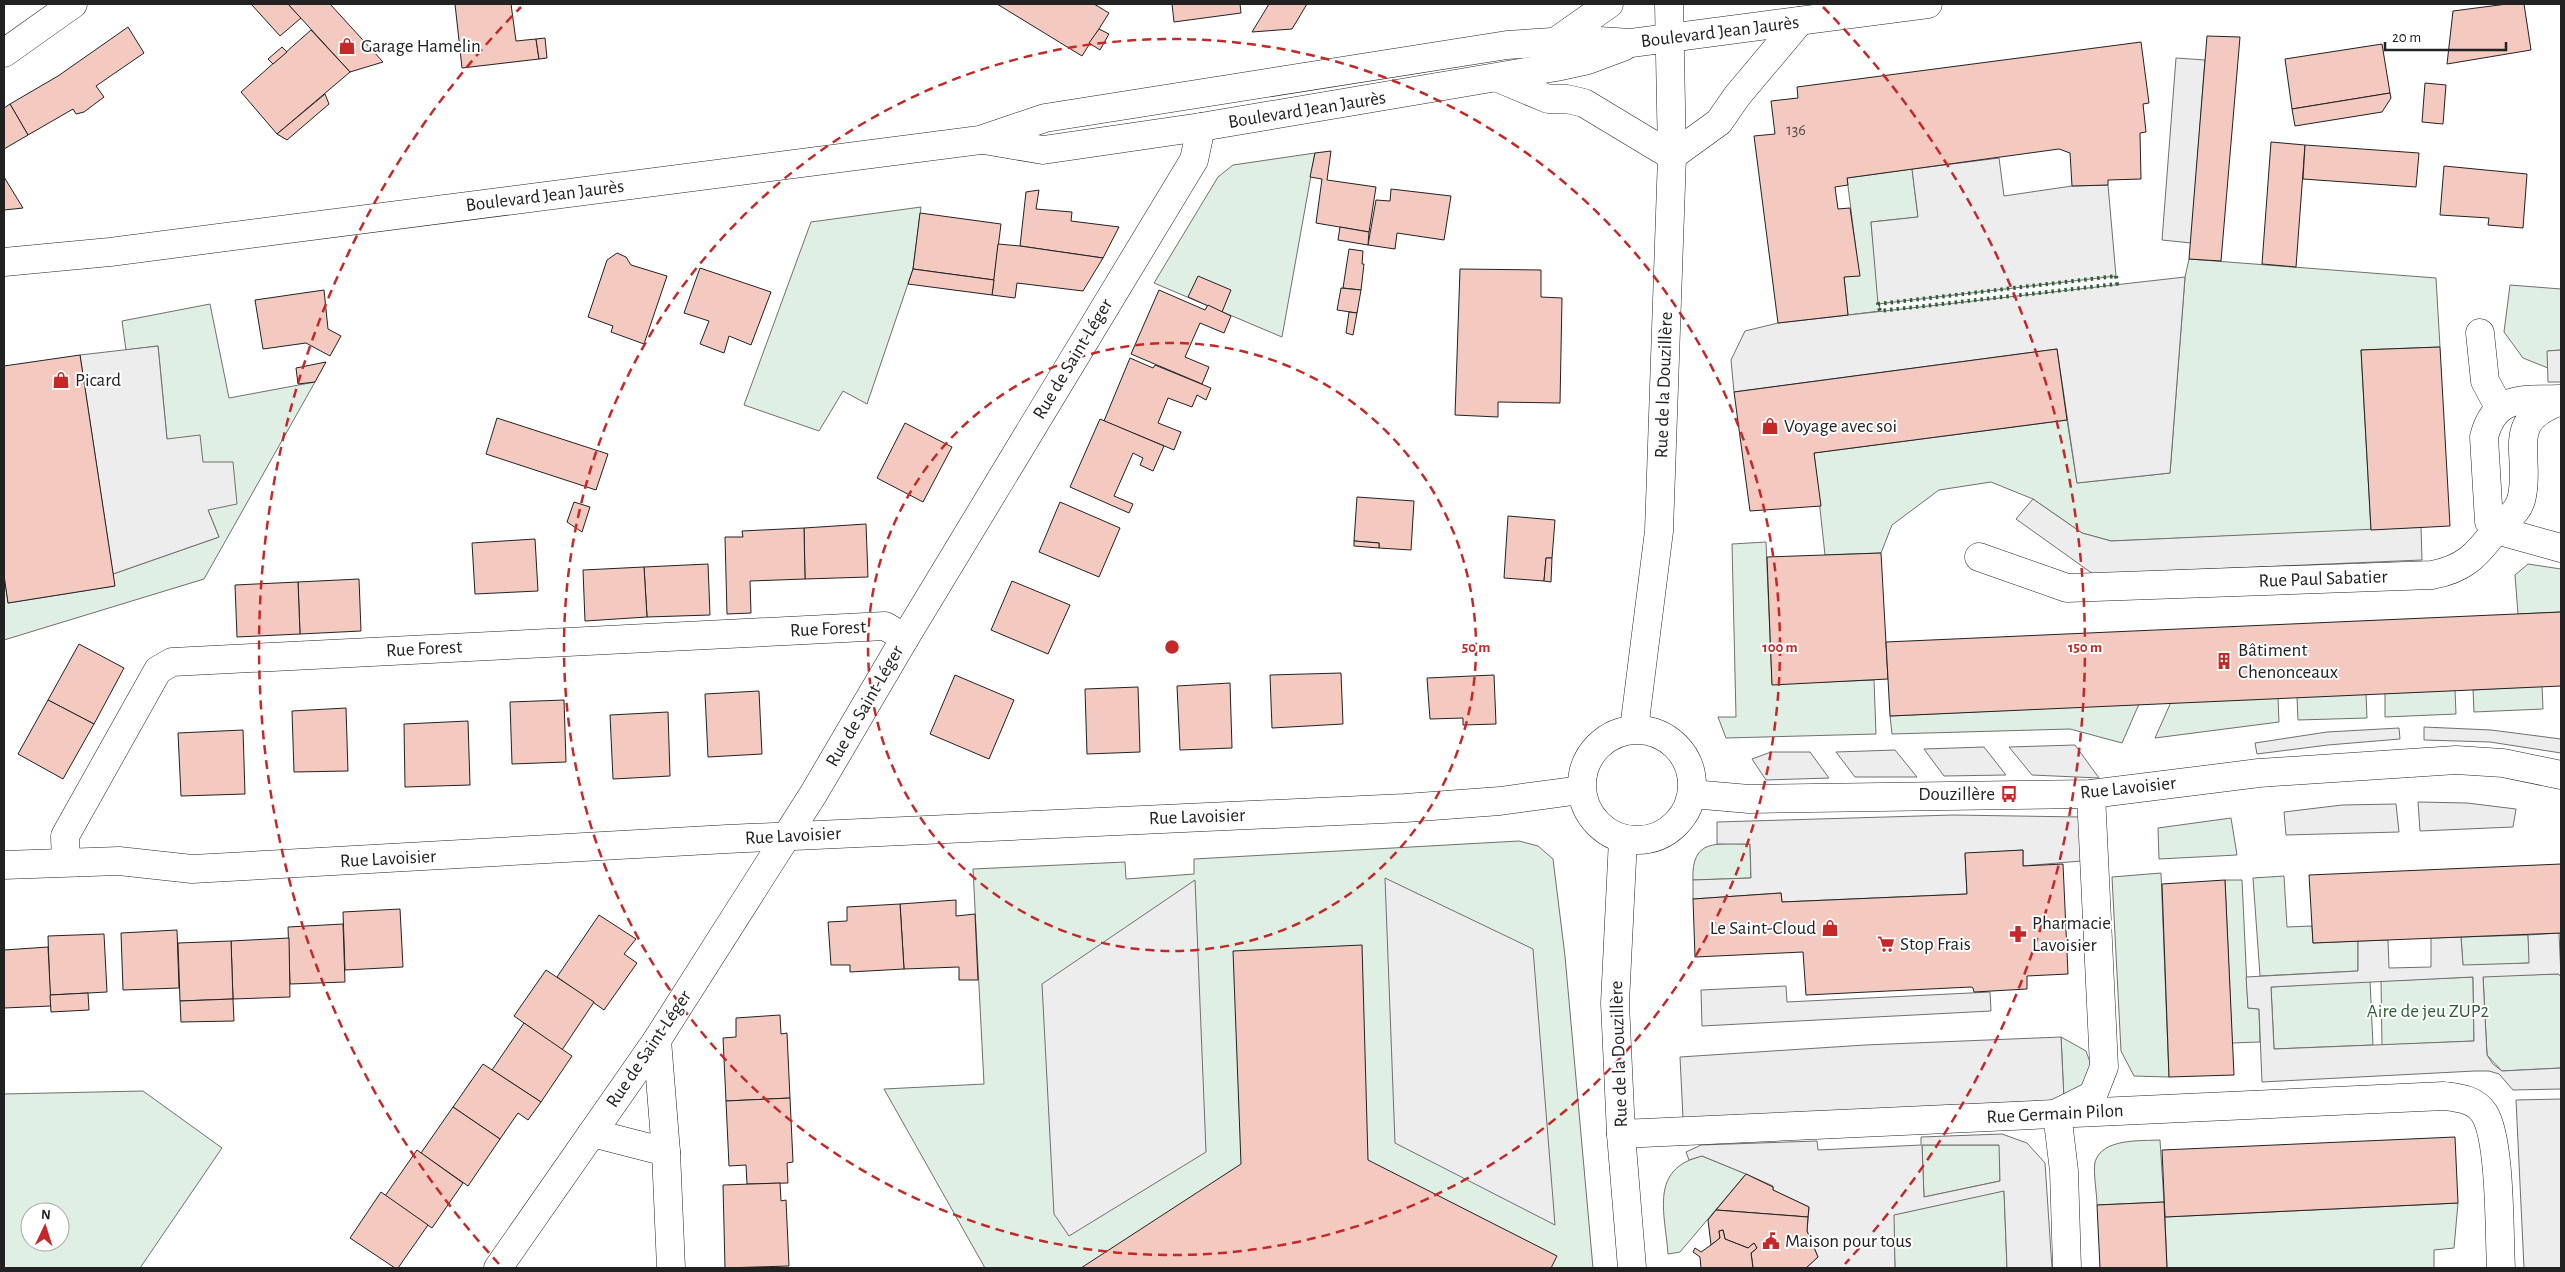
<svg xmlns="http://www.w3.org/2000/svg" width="2565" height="1272" font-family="'Alegreya Sans',sans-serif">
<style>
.green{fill:#e0efe3;stroke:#6f6f6f;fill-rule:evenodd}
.parking{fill:#ededed;stroke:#6f6f6f;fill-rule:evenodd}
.building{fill:#f3c9c0;stroke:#222}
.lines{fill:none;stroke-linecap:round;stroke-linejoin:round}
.street-casing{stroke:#222;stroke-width:29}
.secondary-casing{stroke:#222;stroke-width:29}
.primary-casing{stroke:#222;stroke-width:29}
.street{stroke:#fff;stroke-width:28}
.secondary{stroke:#fff;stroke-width:28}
.primary{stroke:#fff;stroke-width:28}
.hedge{stroke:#2f5e38;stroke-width:4;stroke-dasharray:2.5 4;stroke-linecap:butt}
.ring{fill:none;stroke:#c62828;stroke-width:2.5;stroke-dasharray:9 6}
.labels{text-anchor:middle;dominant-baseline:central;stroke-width:4;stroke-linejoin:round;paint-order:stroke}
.number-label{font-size:16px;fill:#564c4a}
.street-label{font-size:19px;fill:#222;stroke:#fff}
.poi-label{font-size:19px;fill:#222;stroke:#fff;text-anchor:start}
.park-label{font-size:19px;fill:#2f5e38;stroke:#fff}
.centre{fill:#c62828;stroke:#fff;stroke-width:2.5}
.ring-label{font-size:15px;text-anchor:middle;font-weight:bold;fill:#c62828;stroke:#fff;stroke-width:4;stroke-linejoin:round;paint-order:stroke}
</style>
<rect width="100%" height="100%" fill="#fff"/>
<g class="green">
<polygon points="1315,153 1282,337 1154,283 1218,177 1233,165"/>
<polygon points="1912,169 1918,217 1871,222 1880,311 1848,315 1844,277 1859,275 1847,178"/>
<polygon points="921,207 913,269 867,404 843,391 819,431 744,405 811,222"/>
<polygon points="2189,259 2436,278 2440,347 2361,350 2371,530 2111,541 2082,533 2033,499 1991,482 1939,490 1892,525 1881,553 1825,555 1814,453 2067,420 2077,483 2170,473 2185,277"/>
<polygon points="2510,285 2561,289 2561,350 2548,351 2548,368 2523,358 2504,332"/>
<polygon points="210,304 229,398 315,382 204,579 4,640 4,575 8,603 114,586 113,574 219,537 208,510 203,462 167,439 158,346 126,350 122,321"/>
<polygon points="1766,542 1772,684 1874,680 1876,734 1726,738 1718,717 1736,717 1732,544"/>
<polygon points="2528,564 2561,569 2561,612 2518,614 2515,575"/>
<polygon points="2542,686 2543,709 2474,712 2473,690"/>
<polygon points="2455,690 2456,714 2385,717 2385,693"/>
<polygon points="2366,694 2367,718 2298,720 2297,697"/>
<polygon points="2278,698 2279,722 2155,738 2171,702"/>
<polygon points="2139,704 2122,743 2070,729 1892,734 1890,716"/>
<polygon points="2231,818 2237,855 2159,859 2158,828"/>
<polygon points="1519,841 1538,846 1553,859 1565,956 1593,1268 985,1268 884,1089 984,1084 973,869 1125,862 1126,879 1194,874 1194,859"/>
<path d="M1750,844L1751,878L1693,880C1691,838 1717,844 1750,844Z"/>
<polygon points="2161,873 2169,1077 2134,1076 2121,1051 2112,877"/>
<polygon points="2284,876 2287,927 2312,926 2313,943 2358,941 2358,971 2260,976 2253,878"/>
<polygon points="2225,880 2242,880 2248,1008 2259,1009 2260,1042 2232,1043"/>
<polygon points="2528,935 2530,963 2463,966 2461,937"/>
<polygon points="2558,974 2561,976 2561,1068 2502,1071 2487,1055 2483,976"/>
<polygon points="2473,977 2474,1041 2382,1045 2381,981"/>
<polygon points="2370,981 2373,1045 2274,1049 2271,987"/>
<polygon points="2061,1037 2086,1051 2091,1065 2087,1088 2064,1100"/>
<path d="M143,1091L222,1148L140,1268H4V1094ZM30,1212H60V1242H30Z"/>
<path d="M2160,1140L2164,1202L2097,1205C2097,1194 2093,1172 2095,1162C2102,1138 2141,1141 2160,1140Z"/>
<polygon points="1922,1145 2000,1145 2000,1181 1924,1197"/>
<path d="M1702,1156L1746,1174L1680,1252L1668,1254C1665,1212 1649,1169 1702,1156Z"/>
<polygon points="2004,1190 2007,1268 1895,1268 1893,1215"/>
<polygon points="2458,1203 2454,1248 2434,1250 2434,1268 2167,1268 2165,1217"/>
</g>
<g class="parking">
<polygon points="2176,58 2205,60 2191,243 2162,240"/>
<polygon points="1999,158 2004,196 2072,186 2108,185 2116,276 1878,304 1871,222 1918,217 1912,169"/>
<polygon points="2185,277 2170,473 2077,483 2057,349 1734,392 1731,360 1745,331 1778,323"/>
<polygon points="158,346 167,439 200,435 203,462 233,462 237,504 208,510 219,537 113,574 80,355"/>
<polygon points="2561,350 2561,382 2548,382 2547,351"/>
<polygon points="2033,499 2082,533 2111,541 2421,527 2422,560 2093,574 2016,519"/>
<polygon points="2424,727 2491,730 2561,739 2561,753 2490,742 2424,740"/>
<polygon points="2399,728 2400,739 2328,745 2257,754 2255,743 2327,732"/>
<polygon points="2075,745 2099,778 2032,775 2009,747"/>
<polygon points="1984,747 2006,775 1944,776 1924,749"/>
<polygon points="1895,750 1917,777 1855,777 1836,752"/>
<polygon points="1771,752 1810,752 1829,778 1766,780 1752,759"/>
<polygon points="2418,802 2467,803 2516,809 2513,827 2420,831"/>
<polygon points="2396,804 2399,832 2286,835 2284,812 2342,805"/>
<polygon points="1953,815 2080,817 2081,861 2023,866 2023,850 1965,854 1967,894 1782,902 1781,893 1693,899 1693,880 1751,878 1750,844 1717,844 1717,822"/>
<polygon points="1385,878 1533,949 1555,1225 1395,1143"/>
<polygon points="1195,880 1206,1152 1069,1236 1054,1214 1042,984"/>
<path d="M2559,933L2561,976L2558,974L2483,977L2487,1055L2493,1064L2502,1071L2561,1068V1089L2513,1090L2499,1074L2489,1071H2475L2262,1082L2259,1009L2248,1008L2246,977L2358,971V941L2388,940L2389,968L2431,967V938L2461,937L2463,965L2529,963L2528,935ZM2473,977L2474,1041L2274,1049L2271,987Z"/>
<polygon points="1786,986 1787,1002 1990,992 1991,1011 1702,1026 1701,990"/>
<polygon points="2061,1037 2064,1100 1683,1118 1680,1057 1865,1045"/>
<polygon points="2561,1099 2561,1268 2524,1268 2516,1100"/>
<path d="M2002,1134L2027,1143L2045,1163L2052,1268H2007L2004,1191L1894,1215L1895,1268H1806L1818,1257L1807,1231L1809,1207L1773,1190V1186L1746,1174L1702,1156L1689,1160L1686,1152L1701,1145L1817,1141L1818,1150L1921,1145V1137ZM1922,1145H1999L2000,1181L1924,1197Z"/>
</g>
<g class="building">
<polygon points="251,4 288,4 301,18 280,36"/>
<polygon points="288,4 330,4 383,62 350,72"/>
<polygon points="455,4 511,4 516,41 536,39 539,59 462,68"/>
<polygon points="997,4 1094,4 1109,13 1082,56"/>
<polygon points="1172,4 1240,4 1241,13 1174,22"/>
<polygon points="1269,4 1307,4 1292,29 1252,32"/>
<polygon points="2507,4 2524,4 2531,50 2447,64 2453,11"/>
<polygon points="128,27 144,53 96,86 104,97 84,112 76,114 73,109 28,135 10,104 58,76"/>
<polygon points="1099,29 1109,34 1100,50 1089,43"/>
<polygon points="311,30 350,72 277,134 241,92"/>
<polygon points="2207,36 2240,37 2221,261 2189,259"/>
<polygon points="545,38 547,58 539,59 536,39"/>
<polygon points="2141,42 2149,103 2143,104 2146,132 2140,133 2141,179 2108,180 2108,185 2072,186 2070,153 2059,149 1847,178 1848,185 1835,187 1838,209 1850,208 1860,276 1844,277 1848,315 1778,323 1754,136 1775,134 1771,101 1798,98 1797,87"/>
<polygon points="2382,44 2390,93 2292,109 2285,59"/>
<polygon points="282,47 287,52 273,64 268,59"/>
<polygon points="2425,83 2446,85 2443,124 2422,122"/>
<polygon points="2390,93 2391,98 2382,112 2295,126 2292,109"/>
<polygon points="325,94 329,104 287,140 277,134"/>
<polygon points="10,104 28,135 4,149 4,108"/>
<polygon points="2271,142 2305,145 2296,267 2262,264"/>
<polygon points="2305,145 2419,153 2416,187 2303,179"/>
<polygon points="1331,151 1327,180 1376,187 1369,232 1316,223 1322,179 1310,177 1315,153"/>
<polygon points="2444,166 2527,174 2523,228 2488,225 2489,218 2440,215"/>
<polygon points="4,177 23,208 4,210"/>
<polygon points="1391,189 1451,196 1444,240 1397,233 1395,249 1368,245 1376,200 1390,201"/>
<polygon points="1039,190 1036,209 1072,212 1071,221 1119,227 1103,258 1020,246 1026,192"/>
<polygon points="920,213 1001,224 994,280 913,269"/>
<polygon points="1340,227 1369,232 1368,245 1338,240"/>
<polygon points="998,244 1020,246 1103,258 1083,291 1017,283 1015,298 992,295"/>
<polygon points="1349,249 1363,251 1362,264 1364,264 1361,290 1343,288"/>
<polygon points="617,253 626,257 631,265 667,276 644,344 611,332 613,326 588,317 607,260"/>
<polygon points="700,268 771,292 751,345 729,336 724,353 700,344 709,321 684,313"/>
<polygon points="913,269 994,280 992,295 908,284"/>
<polygon points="1460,269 1541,270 1541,297 1562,298 1560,403 1498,402 1498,417 1455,415"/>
<polygon points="1198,276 1231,290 1222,312 1188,297"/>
<polygon points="1341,288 1361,290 1357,313 1337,310"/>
<polygon points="324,290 328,329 341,336 330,356 306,343 263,349 255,300"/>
<polygon points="1159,290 1205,310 1208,305 1231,316 1224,333 1200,323 1185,357 1209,367 1202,384 1131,354"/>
<polygon points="1349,312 1357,313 1353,335 1346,333"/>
<polygon points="2440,347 2450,526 2371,530 2361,350"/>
<polygon points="2057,349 2067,420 1814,453 1821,506 1750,511 1734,392"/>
<polygon points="80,355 115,586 8,603 4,575 4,366"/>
<polygon points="1130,358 1153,368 1155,365 1211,388 1206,400 1197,395 1192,407 1168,398 1158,423 1181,432 1174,450 1104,421"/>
<polygon points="326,362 315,382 298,384 296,368"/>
<polygon points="497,418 608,454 596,490 486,454"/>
<polygon points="1100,419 1164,446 1153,471 1140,465 1143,458 1133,453 1114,496 1133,504 1129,513 1070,487"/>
<polygon points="905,423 952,447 923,502 877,478"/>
<polygon points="1357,497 1414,501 1411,550 1379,548 1379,543 1354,541"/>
<polygon points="574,502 590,507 582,532 567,522"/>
<polygon points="1060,502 1120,528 1099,577 1039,552"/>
<polygon points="1508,516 1555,520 1552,558 1546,558 1544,581 1504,578"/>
<polygon points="866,524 868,577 805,579 804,528"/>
<polygon points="804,528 805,579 750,581 751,613 727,614 725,537 743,537 742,531"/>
<polygon points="535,539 538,591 475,594 472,543"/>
<polygon points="1354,541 1379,543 1379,548 1354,546"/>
<polygon points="1881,553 1888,679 1772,685 1767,557"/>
<polygon points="1546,558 1552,558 1551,582 1544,581"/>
<polygon points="708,564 710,615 647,617 644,567"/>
<polygon points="644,567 647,617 585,621 583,570"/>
<polygon points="359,579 361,631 300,634 298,582"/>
<polygon points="1012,581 1070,605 1048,654 991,630"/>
<polygon points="298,582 300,634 237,637 235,585"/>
<polygon points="2561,612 2561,686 1890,716 1886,642"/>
<polygon points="79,644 124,668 94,724 48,700"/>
<polygon points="1341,673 1343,724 1272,728 1270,675"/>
<polygon points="955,675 1014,700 989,759 930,734"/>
<polygon points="1494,675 1496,724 1463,725 1463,718 1430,719 1427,678"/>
<polygon points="1230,683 1232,748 1180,750 1177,686"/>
<polygon points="1138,687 1140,752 1087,754 1085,689"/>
<polygon points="759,691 762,754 708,757 705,694"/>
<polygon points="48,700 94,724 63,779 18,754"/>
<polygon points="564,700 566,762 512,764 510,702"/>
<polygon points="346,708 348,771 294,772 292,711"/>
<polygon points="668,712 670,776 613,779 610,715"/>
<polygon points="468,721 470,785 405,787 404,724"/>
<polygon points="243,730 245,794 181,796 178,733"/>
<polygon points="2023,850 2023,866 2063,864 2068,974 2027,976 2027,989 1974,992 1973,988 1971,987 1806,995 1803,952 1695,957 1693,899 1781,893 1782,902 1967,894 1965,853"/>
<polygon points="2561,864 2561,933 2313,943 2309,875"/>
<polygon points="2225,880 2234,1075 2169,1077 2162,884"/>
<polygon points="956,900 956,916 975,914 978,980 959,980 959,967 904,969 900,904"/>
<polygon points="900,904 904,969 850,972 850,965 831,965 828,922 847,921 847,907"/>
<polygon points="400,909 403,967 345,970 343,912"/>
<polygon points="599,915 636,939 624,954 637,963 604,1010 557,977"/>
<polygon points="343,924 345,982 290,984 288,927"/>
<polygon points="177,930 179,988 123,990 121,933"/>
<polygon points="104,934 107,992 50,995 48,936"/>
<polygon points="289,938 290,997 233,999 231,941"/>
<polygon points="231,941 233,999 180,1001 178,943"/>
<polygon points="1362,945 1368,1160 1557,1256 1551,1268 1081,1268 1241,1164 1233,951"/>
<polygon points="48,947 51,1006 4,1008 4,950"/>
<polygon points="546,970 594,1002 562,1050 514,1016"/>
<polygon points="88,993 89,1010 51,1012 50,995"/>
<polygon points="233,999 234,1021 181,1022 180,1001"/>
<polygon points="780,1015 781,1034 787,1033 790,1098 726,1101 723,1038 736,1037 736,1018"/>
<polygon points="524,1023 572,1056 541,1102 492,1070"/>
<polygon points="483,1064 541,1102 528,1120 518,1113 500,1139 453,1107"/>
<polygon points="790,1098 793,1162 787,1163 788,1183 747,1184 746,1165 729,1166 726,1101"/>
<polygon points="453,1107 500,1139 468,1186 421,1153"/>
<polygon points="2455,1137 2458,1203 2165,1217 2162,1150"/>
<polygon points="417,1150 463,1183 432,1228 385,1196"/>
<polygon points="1746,1174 1773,1187 1773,1190 1809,1207 1808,1217 1716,1210"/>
<polygon points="780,1183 781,1201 786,1200 789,1266 725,1268 723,1185"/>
<polygon points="381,1192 428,1225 398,1268 395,1268 350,1238"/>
<polygon points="2164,1202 2167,1268 2100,1268 2097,1205"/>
<polygon points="1716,1210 1808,1217 1807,1231 1818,1257 1806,1268 1753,1268 1751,1253 1757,1248 1754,1243 1748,1248 1725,1239 1723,1230 1719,1231 1720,1238 1711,1245 1708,1220"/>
<polygon points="1723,1230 1725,1239 1748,1248 1754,1243 1757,1248 1751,1253 1753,1268 1701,1268 1700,1257 1693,1252 1695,1248 1701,1252 1711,1245 1720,1238 1719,1231"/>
</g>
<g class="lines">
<g class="street-casing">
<g id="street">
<polyline points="1555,42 1609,4"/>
<polyline points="1498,78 1548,99 1567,99 1584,103 1672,156"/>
<polyline points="1672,156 1719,122 1737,96 1800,21"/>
<polyline points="2480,333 2485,381 2499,407"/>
<path d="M2560,399C2523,400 2495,394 2484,437L2489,522L2496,530L2561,548"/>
<path d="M1979,557L2067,588L2432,575C2464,569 2476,556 2495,531C2505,518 2519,514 2522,496C2531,453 2503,421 2561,401"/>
<polyline points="1634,729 1659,531 1672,156 1669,4"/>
<circle cx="1637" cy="785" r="55"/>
<polyline points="1692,794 1749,799 2091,794 2259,773 2456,760 2503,763 2561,775"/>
<polyline points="1623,839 1615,1003 1621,1134 1632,1268"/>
<polyline points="66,862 65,836 158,670 172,662 885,626 905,638"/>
<polyline points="4,865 119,861 192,869 727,839 1405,808 1500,801 1581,790"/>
<polyline points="2061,1111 2093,1095 2104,1067 2091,794"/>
<polyline points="2057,1113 2064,1171 2067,1268"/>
<polyline points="592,1133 666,1152 657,1040"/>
<path d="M1621,1134L2444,1096C2459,1098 2475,1099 2484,1113C2501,1139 2499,1233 2501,1268"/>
<polyline points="666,1152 671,1268"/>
<polyline points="498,1268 657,1040 814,793 905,638 1194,160 1201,127"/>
</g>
</g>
<g class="secondary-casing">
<polyline id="secondary" points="4,53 73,4"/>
</g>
<g class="primary-casing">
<g id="primary">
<polyline points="984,140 1043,150 1201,127 1556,67 1588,60 1623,47"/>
<polyline points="4,262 110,252 980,140 1045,118 1507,45 1583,40 1631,43 1928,4"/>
</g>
</g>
<use href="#street" class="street"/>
<use href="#secondary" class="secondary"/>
<use href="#primary" class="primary"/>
<polygon class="hedge" points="2116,276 2117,284 1880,311 1878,304"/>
</g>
<g class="ring">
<circle cx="1172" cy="647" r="304"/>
<circle cx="1172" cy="647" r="608"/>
<path d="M499 1264A913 913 0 0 1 521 7M1823 7A913 913 0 0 1 1845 1264"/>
</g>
<defs>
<g id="shop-bare" transform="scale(1.35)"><path d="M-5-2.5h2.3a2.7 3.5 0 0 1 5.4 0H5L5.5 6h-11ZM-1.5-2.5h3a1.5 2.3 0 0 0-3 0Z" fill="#c62828" stroke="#fff" stroke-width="2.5" paint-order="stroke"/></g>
<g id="building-bare" transform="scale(1.35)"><path d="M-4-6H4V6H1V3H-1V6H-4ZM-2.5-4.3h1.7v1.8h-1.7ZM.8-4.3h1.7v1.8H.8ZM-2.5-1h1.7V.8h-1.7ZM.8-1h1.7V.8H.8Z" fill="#c62828" stroke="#fff" stroke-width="2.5" paint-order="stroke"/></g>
<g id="bus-bare" transform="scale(1.35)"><path d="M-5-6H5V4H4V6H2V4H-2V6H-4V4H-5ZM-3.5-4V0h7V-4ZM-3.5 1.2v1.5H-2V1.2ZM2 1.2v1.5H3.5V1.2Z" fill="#c62828" stroke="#fff" stroke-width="2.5" paint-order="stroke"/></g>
<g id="pharmacy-bare" transform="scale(1.35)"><path d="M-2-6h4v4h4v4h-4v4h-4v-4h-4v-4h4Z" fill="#c62828" stroke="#fff" stroke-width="2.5" paint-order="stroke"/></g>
<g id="supermarket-bare" transform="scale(1.35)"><path d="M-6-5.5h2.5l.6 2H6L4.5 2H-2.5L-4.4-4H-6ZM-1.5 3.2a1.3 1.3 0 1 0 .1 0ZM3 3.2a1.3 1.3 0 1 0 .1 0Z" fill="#c62828" stroke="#fff" stroke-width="2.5" paint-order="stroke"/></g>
<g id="civic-bare" transform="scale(1.35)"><path d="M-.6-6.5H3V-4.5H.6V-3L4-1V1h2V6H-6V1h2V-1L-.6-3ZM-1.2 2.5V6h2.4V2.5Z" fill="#c62828" stroke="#fff" stroke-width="2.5" paint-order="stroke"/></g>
</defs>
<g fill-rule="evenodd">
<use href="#shop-bare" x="347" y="46"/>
<use href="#shop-bare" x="61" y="380"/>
<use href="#shop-bare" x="1770" y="426"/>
<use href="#building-bare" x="2224" y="661"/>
<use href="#bus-bare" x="2009" y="794"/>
<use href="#shop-bare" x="1830" y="928"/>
<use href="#pharmacy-bare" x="2018" y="934"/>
<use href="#supermarket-bare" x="1886" y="944"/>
<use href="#civic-bare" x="1771" y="1241"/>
</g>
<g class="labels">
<g class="number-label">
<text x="1796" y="130">136</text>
</g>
<g class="street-label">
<text transform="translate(1720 32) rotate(-7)">Boulevard Jean Jaurès</text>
<text transform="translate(1307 110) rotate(-9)">Boulevard Jean Jaurès</text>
<text transform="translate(545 196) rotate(-7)">Boulevard Jean Jaurès</text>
<text transform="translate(1073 359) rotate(-59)">Rue de Saint-Léger</text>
<text transform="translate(1664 385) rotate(-88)">Rue de la Douzillère</text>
<text transform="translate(2323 579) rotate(-2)">Rue Paul Sabatier</text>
<text transform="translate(828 629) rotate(-3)">Rue Forest</text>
<text transform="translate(424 649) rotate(-3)">Rue Forest</text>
<text transform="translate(865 706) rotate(-60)">Rue de Saint-Léger</text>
<text transform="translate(2128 788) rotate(-6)">Rue Lavoisier</text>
<text transform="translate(1197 817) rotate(-2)">Rue Lavoisier</text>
<text transform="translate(793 836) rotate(-3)">Rue Lavoisier</text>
<text transform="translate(388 859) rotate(-3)">Rue Lavoisier</text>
<text transform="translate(649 1049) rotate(-56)">Rue de Saint-Léger</text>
<text transform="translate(1619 1054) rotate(-92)">Rue de la Douzillère</text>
<text transform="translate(2055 1114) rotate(-3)">Rue Germain Pilon</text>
</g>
<g class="poi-label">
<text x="361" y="46">Garage Hamelin</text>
<text x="75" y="380">Picard</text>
<text x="1784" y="426">Voyage avec soi</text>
<text x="2238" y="650">Bâtiment<tspan x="2238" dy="22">Chenonceaux</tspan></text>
<text x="1995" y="794" text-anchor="end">Douzillère</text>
<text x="2032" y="923">Pharmacie<tspan x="2032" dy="22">Lavoisier</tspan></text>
<text x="1816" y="928" text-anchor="end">Le Saint-Cloud</text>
<text x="1900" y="944">Stop Frais</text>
<text x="1785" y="1241">Maison pour tous</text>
</g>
<g class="park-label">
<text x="2428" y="1011">Aire de jeu ZUP2</text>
</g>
</g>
<circle cx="1172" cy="647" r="8" class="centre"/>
<g class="ring-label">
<text x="1476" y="652">50 m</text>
<text x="1780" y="652">100 m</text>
<text x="2085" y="652">150 m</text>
</g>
<rect width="2565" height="1272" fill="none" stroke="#222222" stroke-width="10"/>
<g transform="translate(45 1227) rotate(4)"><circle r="24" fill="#ffffff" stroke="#a7a7a7"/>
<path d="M0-4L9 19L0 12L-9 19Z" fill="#c62828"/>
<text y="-8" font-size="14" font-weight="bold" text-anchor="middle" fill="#222222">N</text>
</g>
<path d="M2385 42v8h121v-8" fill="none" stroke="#222222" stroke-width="2.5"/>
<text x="2392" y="42" font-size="15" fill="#222222" stroke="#ffffff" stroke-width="4" paint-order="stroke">20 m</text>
</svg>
